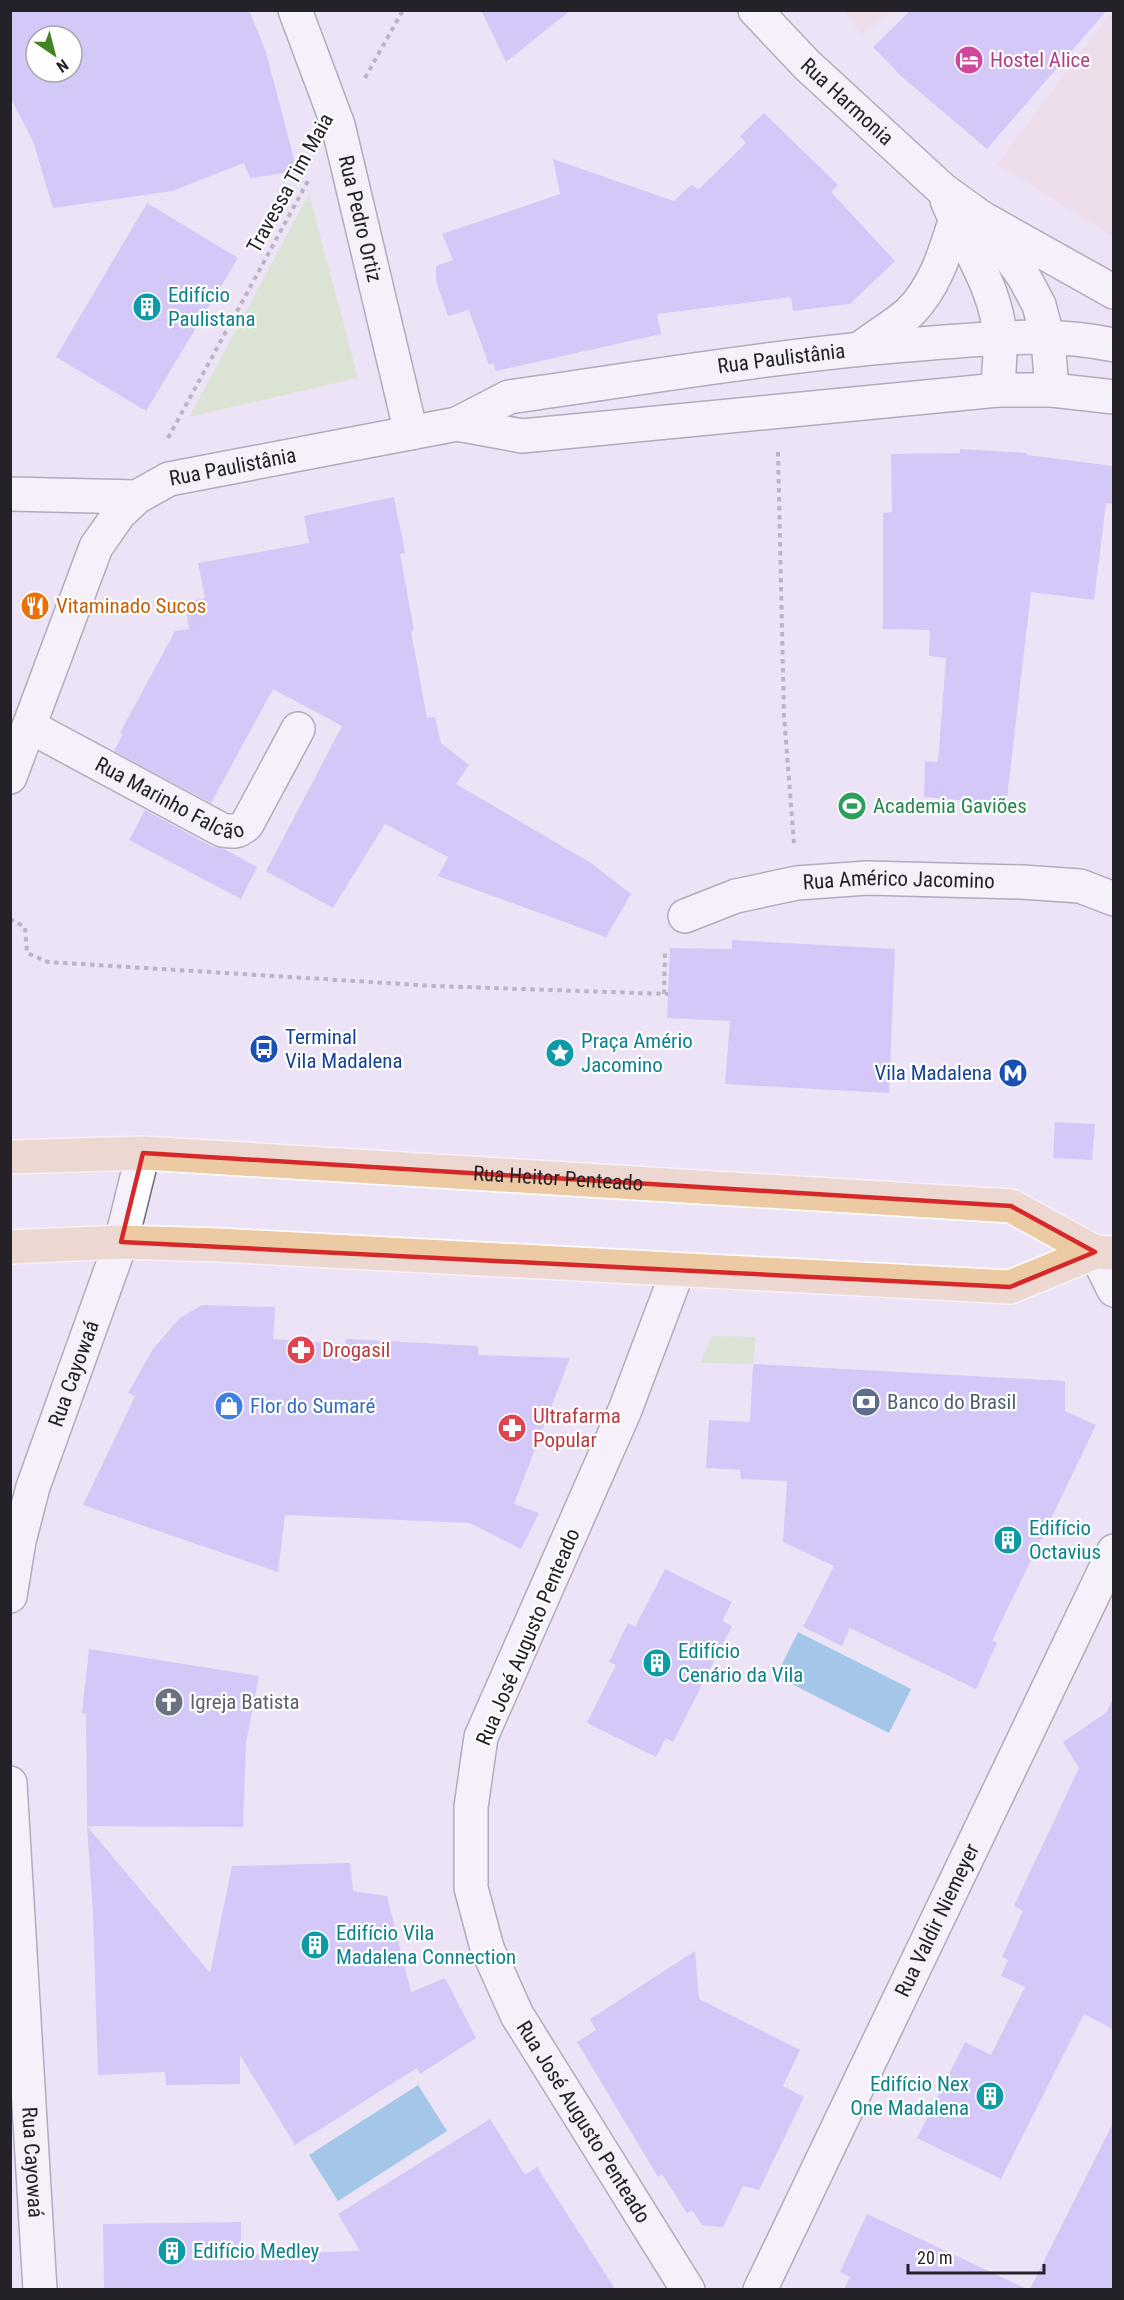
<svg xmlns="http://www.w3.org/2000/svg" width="1124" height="2300" font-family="'Roboto Condensed',sans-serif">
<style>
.commercial{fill:#efd7e1}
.green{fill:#c6e3ae}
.water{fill:#4ca5da}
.building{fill:#b4a6f8;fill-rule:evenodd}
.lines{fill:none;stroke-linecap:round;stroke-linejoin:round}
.minor-casing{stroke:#6c6675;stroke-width:36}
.tertiary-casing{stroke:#6c6675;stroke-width:36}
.secondary-casing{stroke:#6c6675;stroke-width:36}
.primary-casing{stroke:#fff;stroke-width:36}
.path{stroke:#817b87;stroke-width:4;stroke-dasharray:4.5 4.5;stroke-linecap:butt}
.minor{stroke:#fff;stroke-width:33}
.tertiary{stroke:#fff;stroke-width:33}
.secondary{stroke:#fff;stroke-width:33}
.primary{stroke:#ebcaa4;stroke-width:33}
.marked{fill:none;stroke:#d62828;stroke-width:4.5;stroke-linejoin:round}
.labels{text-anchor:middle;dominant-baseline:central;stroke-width:4.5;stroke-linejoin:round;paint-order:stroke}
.hotel-label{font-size:21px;fill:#b23c85;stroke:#fff;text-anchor:start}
.street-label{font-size:21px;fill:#242128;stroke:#fff}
.culture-label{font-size:21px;fill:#0d838f;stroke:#fff;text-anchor:start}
.food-label{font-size:21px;fill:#c56008;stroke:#fff;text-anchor:start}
.leisure-label{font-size:21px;fill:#27864d;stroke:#fff;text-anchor:start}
.transit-label{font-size:21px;fill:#164399;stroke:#fff;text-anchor:start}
.health-label{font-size:21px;fill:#be3a42;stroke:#fff;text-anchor:start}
.service-label{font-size:21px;fill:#4e5e75;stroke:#fff;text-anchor:start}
.shop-label{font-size:21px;fill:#366cbe;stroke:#fff;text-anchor:start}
.worship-label{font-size:21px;fill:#5b616d;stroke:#fff;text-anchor:start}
</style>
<rect width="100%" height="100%" fill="#ece4f6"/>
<g class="commercial">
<polygon points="844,11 892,11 862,36"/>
<polygon points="1112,11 1114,11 1113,237 997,164"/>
</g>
<g class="green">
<polygon points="309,194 358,378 189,417"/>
<polygon points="712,1336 756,1337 753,1364 700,1363"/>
</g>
<g class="water">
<polygon points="798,1632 911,1689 889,1733 776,1676"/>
<polygon points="418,2085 447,2131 338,2201 309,2155"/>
</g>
<g class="building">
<path d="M10,10H249L266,52L297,171L250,178L244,163L172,191L53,208L33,141L10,97ZM36,36H72V72H36Z"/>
<polygon points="481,10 571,10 506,62"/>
<polygon points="911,10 1107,10 987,149 901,76 873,47"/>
<polygon points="764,113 838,185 831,192 895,261 850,304 793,311 791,297 657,314 661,334 496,371 493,363 489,365 469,310 448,316 436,281 436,266 453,260 442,234 560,194 553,159 674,201 692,184 698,190 746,143 740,136"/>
<polygon points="147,203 238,258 146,411 56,357"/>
<polygon points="960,449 1027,453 1027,455 1113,466 1113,504 1106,503 1094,600 1031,592 1007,798 994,798 993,803 924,797 925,761 938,762 946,658 929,656 930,630 883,629 883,513 892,512 891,454 960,453"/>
<polygon points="394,497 405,553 400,554 414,630 411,631 427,718 435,717 441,743 469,765 456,784 591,863 631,894 606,937 438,876 448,857 385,824 333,908 266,871 342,726 273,689 211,803 114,751 123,734 120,733 175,631 189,629 185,602 205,598 198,563 309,543 304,516"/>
<polygon points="145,810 213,847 224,849 257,867 241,899 129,840"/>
<polygon points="732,940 895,949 889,1093 725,1084 730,1021 667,1018 670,948 732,949"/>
<polygon points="1055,1122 1095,1124 1092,1160 1053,1158"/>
<polygon points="202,1305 275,1307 273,1339 345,1344 346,1339 478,1346 478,1355 570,1358 514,1504 539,1513 521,1549 470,1523 285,1515 278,1572 83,1505 135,1396 128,1393 153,1349 180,1318"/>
<polygon points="753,1364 1065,1381 1065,1411 1096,1425 992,1641 997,1643 976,1689 850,1628 842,1646 803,1627 834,1566 783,1542 787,1481 741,1479 740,1470 706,1468 709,1420 750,1422"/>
<polygon points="665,1569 732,1602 722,1621 732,1626 673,1742 666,1738 656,1757 587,1723 616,1665 609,1662 628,1623 635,1627"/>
<polygon points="89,1649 259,1676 246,1743 243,1827 87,1826 86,1714 82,1713"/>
<polygon points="1113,1698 1113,2029 1084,2014 1001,2179 917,2138 965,2042 991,2055 1025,1987 1001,1976 1008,1960 1002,1957 1023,1911 1014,1906 1079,1768 1063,1742 1107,1712"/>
<polygon points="87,1826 210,1973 232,1866 350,1863 353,1891 387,1896 411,1992 445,1978 476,2038 420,2074 417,2068 295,2145 240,2055 240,2084 166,2085 165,2072 98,2075 93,1914"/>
<polygon points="695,1951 699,1999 800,2050 783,2086 804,2097 759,2190 743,2186 723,2227 702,2225 692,2210 687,2213 662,2174 658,2177 577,2042 596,2030 590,2019"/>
<polygon points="490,2119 525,2175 537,2167 615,2289 104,2289 103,2224 241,2222 241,2255 360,2251 338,2214"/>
<polygon points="1113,2123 1113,2289 1030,2289"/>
<polygon points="867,2214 1027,2289 844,2289 850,2277 840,2272"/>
</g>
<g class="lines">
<g class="minor-casing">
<g id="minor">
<path id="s1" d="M295,10L338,125L411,433"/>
<path id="s2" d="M755,10L807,65L943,190L982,218L1024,277L1039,305L1048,339L1052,390"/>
<path d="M947,200C965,245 998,289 1000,339C1001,356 998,373 998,390"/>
<polyline points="10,494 137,497"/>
<path id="s3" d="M29,726L222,830C233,832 239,832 247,824L298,729"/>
<path id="s4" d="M685,916L736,896L797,883L867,878L1022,882L1080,886L1114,899"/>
<path id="s5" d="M678,1270L625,1410L481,1737L471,1807V1888L487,1948L517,2015L688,2290"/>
<path id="s6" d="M10,1596L19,1541L33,1487L121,1242L143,1153"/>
<path id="s7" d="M10,1783L40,2290"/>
<path id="s8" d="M760,2290L1114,1551"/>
</g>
</g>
<g class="tertiary-casing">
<g id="tertiary">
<polyline points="982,218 1114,292"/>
<path d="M861,348C876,336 896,325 910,312C935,287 945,253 955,221"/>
<polyline points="457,424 522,436 998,390 1052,390 1114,397"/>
<path id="s9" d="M10,777L96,547L119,514L137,497L169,479L457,424L509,397C650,377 791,353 932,343C992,338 1055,332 1114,345"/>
</g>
</g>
<g class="secondary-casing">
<polyline id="secondary" points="1095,1252 1114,1290"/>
</g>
<g class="primary-casing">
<g id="primary">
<path id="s10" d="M10,1157L143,1153L1011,1206L1095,1252"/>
<polyline points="10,1247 121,1242 219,1245 1010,1287 1095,1252 1114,1253"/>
</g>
</g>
<g class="path">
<polyline points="365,78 403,10"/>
<polyline points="168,438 309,179"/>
<polyline points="778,452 784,716 794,843"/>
<polyline points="10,919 25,927 27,953 48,962 435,986 668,994"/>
<polyline points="664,994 665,952"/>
</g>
<use href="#minor" class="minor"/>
<use href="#tertiary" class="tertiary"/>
<use href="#secondary" class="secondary"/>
<use href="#primary" class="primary"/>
</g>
<path d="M0 0H1124V2300H0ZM143,1153L1011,1206L1095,1252L1010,1287L121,1242Z" fill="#ece4f6" fill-opacity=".55" fill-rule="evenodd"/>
<path class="marked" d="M143,1153L1011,1206L1095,1252L1010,1287L121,1242Z"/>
<defs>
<g id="hotel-disc" transform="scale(1.5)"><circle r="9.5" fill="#d1479c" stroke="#fff"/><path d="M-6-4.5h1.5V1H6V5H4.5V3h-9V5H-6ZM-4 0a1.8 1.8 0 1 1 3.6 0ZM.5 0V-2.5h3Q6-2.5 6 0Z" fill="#fff"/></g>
<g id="building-disc" transform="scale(1.5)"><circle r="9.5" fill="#0f9aa8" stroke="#fff"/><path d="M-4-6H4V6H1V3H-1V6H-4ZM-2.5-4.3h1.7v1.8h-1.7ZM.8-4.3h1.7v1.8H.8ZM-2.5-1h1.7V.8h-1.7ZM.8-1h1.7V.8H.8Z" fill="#fff"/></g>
<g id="restaurant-disc" transform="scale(1.5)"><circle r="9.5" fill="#e8710a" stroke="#fff"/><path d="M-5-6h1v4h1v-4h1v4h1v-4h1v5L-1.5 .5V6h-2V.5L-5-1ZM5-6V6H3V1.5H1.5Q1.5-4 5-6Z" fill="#fff"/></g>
<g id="stadium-disc" transform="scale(1.5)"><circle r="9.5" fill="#2e9e5b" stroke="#fff"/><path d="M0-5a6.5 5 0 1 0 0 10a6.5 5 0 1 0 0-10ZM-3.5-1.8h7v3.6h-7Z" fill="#fff"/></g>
<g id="bus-disc" transform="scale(1.5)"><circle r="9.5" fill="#1a4fb4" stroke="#fff"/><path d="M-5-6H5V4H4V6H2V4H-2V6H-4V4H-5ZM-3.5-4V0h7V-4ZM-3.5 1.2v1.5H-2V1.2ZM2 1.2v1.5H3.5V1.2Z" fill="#fff"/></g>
<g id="sight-disc" transform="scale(1.5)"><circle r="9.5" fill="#0f9aa8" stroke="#fff"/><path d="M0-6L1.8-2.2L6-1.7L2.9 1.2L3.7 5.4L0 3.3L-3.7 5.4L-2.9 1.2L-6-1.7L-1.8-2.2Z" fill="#fff"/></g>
<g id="metro-disc" transform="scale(1.5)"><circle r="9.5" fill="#1a4fb4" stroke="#fff"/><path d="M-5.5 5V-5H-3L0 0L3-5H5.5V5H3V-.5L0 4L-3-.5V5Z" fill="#fff"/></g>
<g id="pharmacy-disc" transform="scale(1.5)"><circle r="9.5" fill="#e0444e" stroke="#fff"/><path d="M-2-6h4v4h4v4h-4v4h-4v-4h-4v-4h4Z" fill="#fff"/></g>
<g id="bank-disc" transform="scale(1.5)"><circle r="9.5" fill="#5c6f8a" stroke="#fff"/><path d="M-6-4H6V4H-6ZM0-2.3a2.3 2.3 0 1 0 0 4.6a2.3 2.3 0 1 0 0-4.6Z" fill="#fff"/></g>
<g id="shop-disc" transform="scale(1.5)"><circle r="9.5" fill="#3f7fe0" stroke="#fff"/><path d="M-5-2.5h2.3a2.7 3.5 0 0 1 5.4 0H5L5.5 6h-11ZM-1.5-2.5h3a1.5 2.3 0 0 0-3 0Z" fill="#fff"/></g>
<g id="church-disc" transform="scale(1.5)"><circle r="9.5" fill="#6b7280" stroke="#fff"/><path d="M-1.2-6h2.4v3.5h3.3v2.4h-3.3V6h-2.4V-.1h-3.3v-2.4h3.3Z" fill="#fff"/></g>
</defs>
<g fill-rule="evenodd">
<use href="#hotel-disc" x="969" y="60"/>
<use href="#building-disc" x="147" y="307"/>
<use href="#restaurant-disc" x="35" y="606"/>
<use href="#stadium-disc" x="852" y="806"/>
<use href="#bus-disc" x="264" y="1049"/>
<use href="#sight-disc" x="560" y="1053"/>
<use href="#metro-disc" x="1013" y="1073"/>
<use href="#pharmacy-disc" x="301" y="1350"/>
<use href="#bank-disc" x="866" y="1402"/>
<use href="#shop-disc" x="229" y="1406"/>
<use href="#pharmacy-disc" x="512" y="1428"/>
<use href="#building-disc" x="1008" y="1540"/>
<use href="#building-disc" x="657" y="1663"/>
<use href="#church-disc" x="169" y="1702"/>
<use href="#building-disc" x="315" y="1945"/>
<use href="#building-disc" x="990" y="2096"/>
<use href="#building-disc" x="172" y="2251"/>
</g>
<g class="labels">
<g class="hotel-label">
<text x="990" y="60">Hostel Alice</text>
</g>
<g class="street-label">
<text stroke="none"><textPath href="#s2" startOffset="130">Rua Harmonia</textPath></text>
<text transform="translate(290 183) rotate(-61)">Travessa Tim Maia</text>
<text stroke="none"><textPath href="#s1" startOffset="219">Rua Pedro Ortiz</textPath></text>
<text stroke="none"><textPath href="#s9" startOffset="974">Rua Paulistânia</textPath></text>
<text stroke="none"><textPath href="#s9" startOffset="412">Rua Paulistânia</textPath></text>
<text stroke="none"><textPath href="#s3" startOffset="159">Rua Marinho Falcão</textPath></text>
<text stroke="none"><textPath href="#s4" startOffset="219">Rua Américo Jacomino</textPath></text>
<text stroke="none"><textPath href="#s10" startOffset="549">Rua Heitor Penteado</textPath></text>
<text stroke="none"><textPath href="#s6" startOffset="232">Rua Cayowaá</textPath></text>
<text transform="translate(528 1637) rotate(-67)">Rua José Augusto Penteado</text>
<text stroke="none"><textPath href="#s8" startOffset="410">Rua Valdir Niemeyer</textPath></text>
<text stroke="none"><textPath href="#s5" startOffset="920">Rua José Augusto Penteado</textPath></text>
<text stroke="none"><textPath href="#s7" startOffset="380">Rua Cayowaá</textPath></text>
</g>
<g class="culture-label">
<text x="168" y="295">Edifício<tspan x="168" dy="24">Paulistana</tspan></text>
<text x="581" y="1041">Praça Amério<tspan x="581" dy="24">Jacomino</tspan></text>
<text x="1029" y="1528">Edifício<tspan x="1029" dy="24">Octavius</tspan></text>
<text x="678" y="1651">Edifício<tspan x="678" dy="24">Cenário da Vila</tspan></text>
<text x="336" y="1933">Edifício Vila<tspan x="336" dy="24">Madalena Connection</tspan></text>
<text x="969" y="2084" text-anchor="end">Edifício Nex<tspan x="969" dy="24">One Madalena</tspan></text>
<text x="193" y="2251">Edifício Medley</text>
</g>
<g class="food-label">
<text x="56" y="606">Vitaminado Sucos</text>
</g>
<g class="leisure-label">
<text x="873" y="806">Academia Gaviões</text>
</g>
<g class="transit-label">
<text x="285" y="1037">Terminal<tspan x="285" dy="24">Vila Madalena</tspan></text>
<text x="992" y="1073" text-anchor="end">Vila Madalena</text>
</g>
<g class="health-label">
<text x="322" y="1350">Drogasil</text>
<text x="533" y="1416">Ultrafarma<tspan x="533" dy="24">Popular</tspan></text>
</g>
<g class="service-label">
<text x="887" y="1402">Banco do Brasil</text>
</g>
<g class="shop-label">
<text x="250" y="1406">Flor do Sumaré</text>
</g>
<g class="worship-label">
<text x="190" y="1702">Igreja Batista</text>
</g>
</g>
<rect width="1124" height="2300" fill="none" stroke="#242128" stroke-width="24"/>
<g transform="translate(54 54) rotate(145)"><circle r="28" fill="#ffffff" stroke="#a7a6a9" stroke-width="1.5"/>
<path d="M0-4.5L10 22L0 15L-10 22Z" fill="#428324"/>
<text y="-9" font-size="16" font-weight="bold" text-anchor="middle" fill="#242128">N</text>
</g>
<path d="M908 2264v9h136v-9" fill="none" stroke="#242128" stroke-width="3"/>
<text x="917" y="2264" font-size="18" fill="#242128" stroke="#ffffff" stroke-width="4.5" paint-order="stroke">20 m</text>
</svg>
